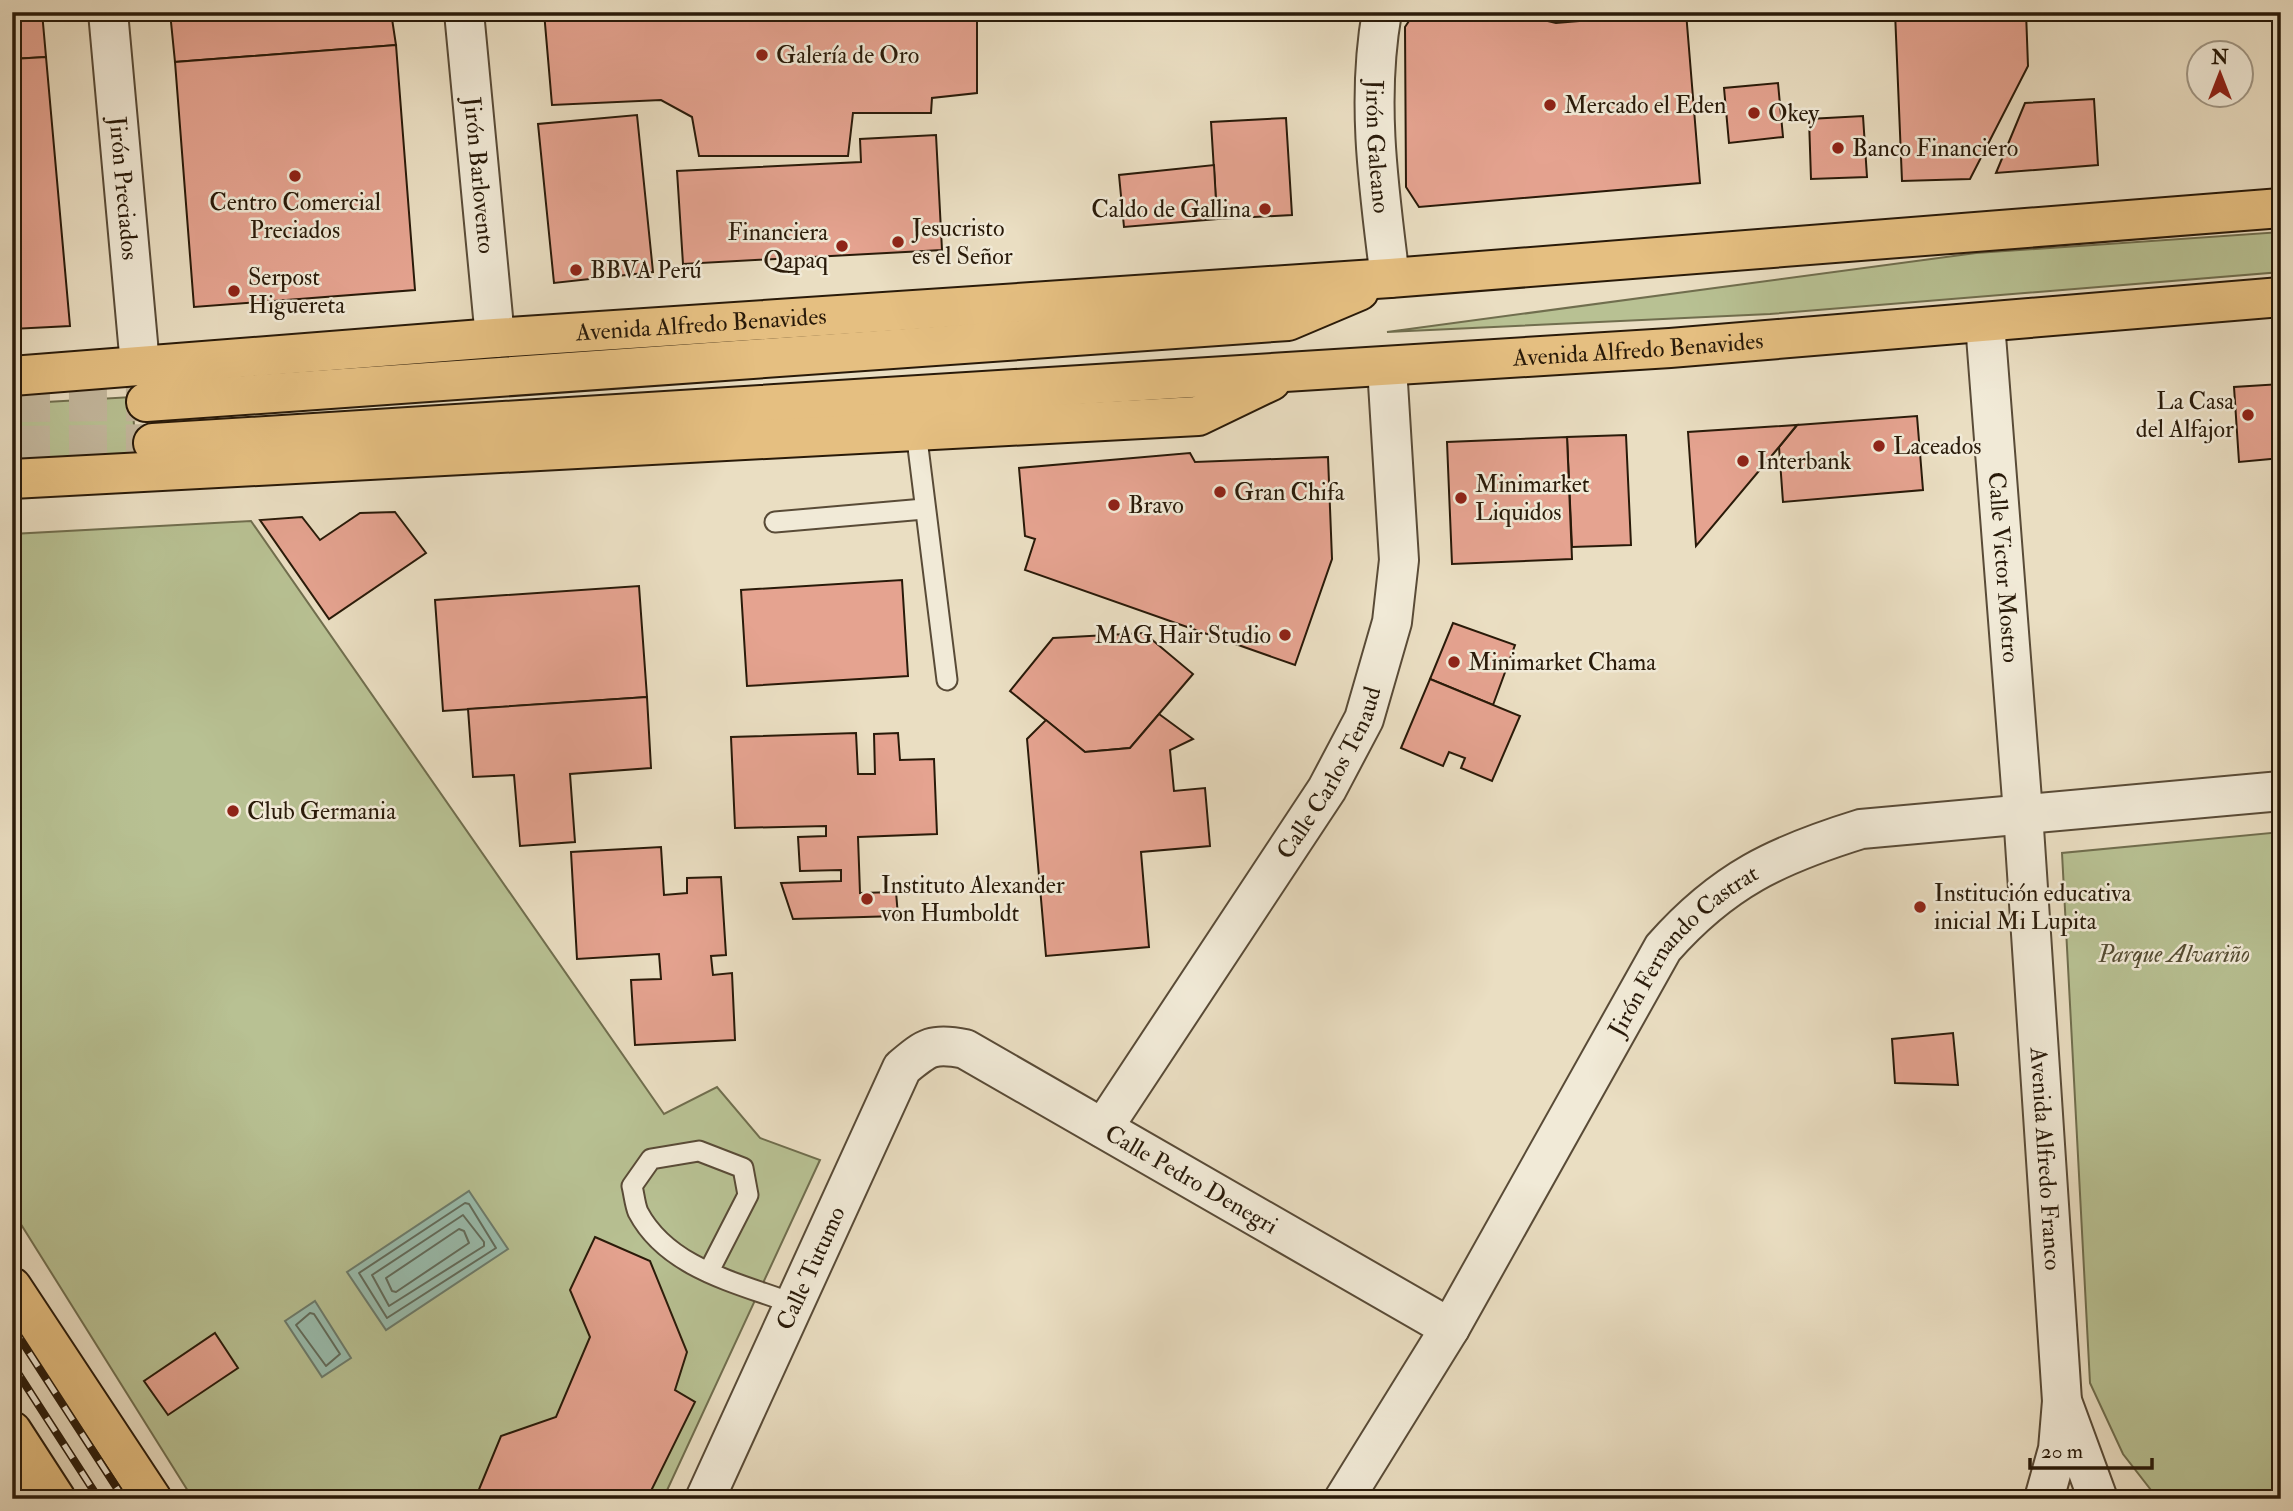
<svg xmlns="http://www.w3.org/2000/svg" width="2293" height="1511" font-family="'IM FELL Double Pica',serif">
<style>
.green{fill:#b8c193;stroke:#706e4e;stroke-width:2}
.water{fill:#99bdae;stroke:#6c7c6c;stroke-width:2}
.lines{fill:none;stroke-linecap:round;stroke-linejoin:round}
.shore{stroke:#616c5c;stroke-width:2}
.building{fill:#e5a390;stroke:#291a09;stroke-width:2}
.primary-tunnel{stroke:#c3b79d;stroke-width:38;stroke-dasharray:38 19;stroke-linecap:butt}
.service-casing{stroke:#594b37;stroke-width:23}
.minor-casing{stroke:#594b37;stroke-width:42}
.tertiary-casing{stroke:#594b37;stroke-width:42}
.primary-casing{stroke:#291a09;stroke-width:42}
.service{stroke:#f1ead7;stroke-width:19}
.minor{stroke:#f1ead7;stroke-width:38}
.tertiary{stroke:#f1ead7;stroke-width:38}
.primary{stroke:#e5bf81;stroke-width:38}
.rail-casing{stroke:#291a09;stroke-width:8}
.rail{stroke:#f1ead7;stroke-width:5;stroke-dasharray:16;stroke-linecap:butt}
.poi-dot{fill:#8f2418;stroke:#f1ead7;stroke-width:2.5}
.labels{text-anchor:middle;dominant-baseline:central;stroke-width:5;stroke-linejoin:round;paint-order:stroke}
.poi-label{font-size:24px;fill:#291a09;stroke:#f1ead7;text-anchor:start}
.street-label{font-size:24px;fill:#291a09;stroke:#f1ead7}
.park-label{font-size:24px;font-style:italic;fill:#544c32;stroke:#f1ead7}
</style>
<rect width="100%" height="100%" fill="#eadec2"/>
<filter id="stains"><feTurbulence type="fractalNoise" baseFrequency=".00286" numOctaves="4"/><feColorMatrix values="0 0 0 0 .2 0 0 0 0 .09 0 0 0 0 .02 0 0 0 .5 -.17"/></filter>
<radialGradient id="worn" r=".72"><stop offset=".6" stop-color="#630" stop-opacity="0"/><stop offset="1" stop-color="#630" stop-opacity=".3"/></radialGradient>
<g class="green">
<polygon points="2281,232 2281,272 1770,314 1387,332 1976,253"/>
<polygon points="132,397 136,454 12,462 12,404"/>
<polygon points="251,521 664,1114 717,1087 760,1138 820,1160 663,1499 193,1499 12,1210 12,534"/>
<polygon points="2281,832 2281,1499 2158,1499 2123,1454 2090,1383 2062,853"/>
</g>
<g class="water">
<polygon points="469,1191 508,1249 386,1330 347,1272"/>
<polygon points="315,1301 351,1358 322,1377 285,1321"/>
</g>
<g class="lines">
<g class="shore">
<polygon points="465,1203 469,1204 496,1248 387,1318 359,1273"/>
<polygon points="463,1215 484,1242 484,1246 389,1306 372,1275"/>
<polygon points="459,1229 464,1231 469,1243 396,1292 392,1291 386,1278"/>
<polygon points="310,1313 314,1314 340,1354 326,1366 296,1325"/>
</g>
</g>
<g class="building">
<polygon points="12,12 42,12 46,57 12,59"/>
<polygon points="170,12 391,12 396,45 175,62"/>
<polygon points="544,12 864,12 977,17 977,93 932,98 931,113 853,113 848,156 699,156 692,117 661,100 552,105"/>
<polygon points="1415,12 1510,12 1556,23 1686,12 1700,183 1419,207 1406,187 1405,27"/>
<polygon points="1895,12 2026,12 2028,66 1970,179 1902,181"/>
<polygon points="2276,12 2281,12 2281,135 2280,135"/>
<polygon points="396,45 415,290 194,307 175,62"/>
<polygon points="46,57 70,326 12,329 12,59"/>
<polygon points="1778,83 1783,137 1729,143 1724,88"/>
<polygon points="2094,99 2098,165 1996,173 2025,103"/>
<polygon points="637,115 653,272 554,283 538,124"/>
<polygon points="1863,116 1867,177 1811,179 1809,119"/>
<polygon points="1286,118 1292,215 1217,219 1211,122"/>
<polygon points="936,135 942,250 683,264 677,171 861,162 860,139"/>
<polygon points="1214,165 1217,219 1124,227 1119,175"/>
<polygon points="2281,384 2281,458 2239,462 2234,387"/>
<polygon points="1917,416 1923,490 1783,502 1779,447 1797,425"/>
<polygon points="1797,425 1779,447 1696,546 1688,432"/>
<polygon points="1626,435 1631,545 1572,547 1567,437"/>
<polygon points="1567,437 1572,559 1452,564 1447,442"/>
<polygon points="1190,453 1195,462 1328,457 1332,559 1295,665 1025,570 1035,539 1025,536 1019,468"/>
<polygon points="395,512 426,553 329,619 260,520 302,517 320,540 360,513"/>
<polygon points="902,580 908,676 747,686 741,590"/>
<polygon points="639,586 647,697 443,711 435,600"/>
<polygon points="1453,623 1515,645 1493,705 1430,679"/>
<polygon points="1144,633 1193,674 1130,748 1085,752 1010,691 1053,638"/>
<polygon points="1430,679 1520,716 1492,781 1461,768 1465,758 1449,752 1443,766 1401,748"/>
<polygon points="647,697 651,768 570,774 575,842 520,846 514,775 473,777 468,709"/>
<polygon points="1159,714 1193,739 1170,750 1174,791 1205,788 1210,846 1141,852 1149,947 1046,956 1027,739 1046,720 1085,752 1130,748"/>
<polygon points="856,733 858,774 875,774 874,734 898,733 900,760 934,759 937,834 858,837 860,893 896,892 898,916 793,919 781,883 841,881 841,870 800,871 798,837 826,836 826,826 735,828 731,737"/>
<polygon points="661,847 664,895 687,893 687,878 721,877 726,955 711,956 713,975 732,973 735,1040 635,1045 631,980 661,979 659,954 577,959 571,852"/>
<polygon points="1953,1033 1958,1085 1895,1083 1892,1039"/>
<polygon points="595,1237 650,1261 687,1352 675,1390 695,1402 647,1499 475,1499 501,1436 556,1417 590,1337 570,1290"/>
<polygon points="215,1333 238,1368 168,1415 144,1381"/>
</g>
<g class="lines">
<g class="primary-tunnel">
<polyline points="12,403 146,402"/>
<polyline points="12,445 153,443"/>
</g>
<g class="service-casing">
<g id="service">
<polyline points="916,431 947,680"/>
<polyline points="775,522 924,509"/>
<path d="M709,1271L748,1195L743,1168L699,1151L651,1159L632,1186C634,1194 635,1205 638,1212C668,1269 739,1283 794,1304"/>
</g>
</g>
<g class="minor-casing">
<g id="minor">
<path id="s1" d="M108,12L140,365"/>
<path id="s2" d="M464,12L495,338"/>
<path id="s3" d="M1382,12C1366,101 1379,190 1390,278"/>
<path id="s4" d="M1985,323L2023,813L2062,1401L2098,1499"/>
<path id="s5" d="M1103,1128L1327,789L1364,719L1392,622L1399,560L1387,367"/>
<path id="s6" d="M705,1499L902,1068C926,1048 932,1042 965,1049L1450,1328"/>
<path id="s7" d="M1344,1499L1450,1328L1663,948C1723,880 1777,855 1861,829L2281,791"/>
</g>
</g>
<g class="tertiary-casing">
<polyline id="tertiary" points="2044,1499 2058,1449 2062,1401"/>
</g>
<g class="primary-casing">
<g id="primary">
<path id="s8" d="M12,376L495,338L1390,278L2281,208"/>
<polyline points="146,402 1288,321 1359,291"/>
<path id="s9" d="M153,443L1670,348L2281,297"/>
<polyline points="12,479 1198,416 1271,381"/>
<polyline points="12,1287 152,1499"/>
<polyline points="12,1431 56,1499"/>
<polyline points="12,1492 17,1499"/>
</g>
</g>
<use href="#service" class="service"/>
<use href="#minor" class="minor"/>
<use href="#tertiary" class="tertiary"/>
<use href="#primary" class="primary"/>
<g class="rail-casing">
<g id="rail">
<polyline points="12,1326 124,1499"/>
<polyline points="12,1364 99,1499"/>
</g>
</g>
<use href="#rail" class="rail"/>
</g>
<g class="poi-dot">
<circle cx="762" cy="55" r="7"/>
<circle cx="1550" cy="105" r="7"/>
<circle cx="1754" cy="113" r="7"/>
<circle cx="1838" cy="148" r="7"/>
<circle cx="295" cy="176" r="7"/>
<circle cx="1265" cy="209" r="7"/>
<circle cx="898" cy="242" r="7"/>
<circle cx="842" cy="246" r="7"/>
<circle cx="576" cy="270" r="7"/>
<circle cx="234" cy="291" r="7"/>
<circle cx="2248" cy="415" r="7"/>
<circle cx="1879" cy="446" r="7"/>
<circle cx="1743" cy="461" r="7"/>
<circle cx="1220" cy="492" r="7"/>
<circle cx="1461" cy="498" r="7"/>
<circle cx="1114" cy="505" r="7"/>
<circle cx="1285" cy="635" r="7"/>
<circle cx="1454" cy="662" r="7"/>
<circle cx="233" cy="811" r="7"/>
<circle cx="867" cy="899" r="7"/>
<circle cx="1920" cy="907" r="7"/>
</g>
<g class="labels">
<g class="poi-label">
<text x="776" y="55">Galería de Oro</text>
<text x="1564" y="105">Mercado el Eden</text>
<text x="1768" y="113">Okey</text>
<text x="1852" y="148">Banco Financiero</text>
<text x="295" y="202" text-anchor="middle">Centro Comercial<tspan x="295" dy="28">Preciados</tspan></text>
<text x="1251" y="209" text-anchor="end">Caldo de Gallina</text>
<text x="912" y="228">Jesucristo<tspan x="912" dy="28">es el Señor</tspan></text>
<text x="828" y="232" text-anchor="end">Financiera<tspan x="828" dy="28">Qapaq</tspan></text>
<text x="590" y="270">BBVA Perú</text>
<text x="248" y="277">Serpost<tspan x="248" dy="28">Higuereta</tspan></text>
<text x="2234" y="401" text-anchor="end">La Casa<tspan x="2234" dy="28">del Alfajor</tspan></text>
<text x="1893" y="446">Laceados</text>
<text x="1757" y="461">Interbank</text>
<text x="1475" y="484">Minimarket<tspan x="1475" dy="28">Liquidos</tspan></text>
<text x="1234" y="492">Gran Chifa</text>
<text x="1128" y="505">Bravo</text>
<text x="1271" y="635" text-anchor="end">MAG Hair Studio</text>
<text x="1468" y="662">Minimarket Chama</text>
<text x="247" y="811">Club Germania</text>
<text x="881" y="885">Instituto Alexander<tspan x="881" dy="28">von Humboldt</tspan></text>
<text x="1934" y="893">Institución educativa<tspan x="1934" dy="28">inicial Mi Lupita</tspan></text>
</g>
<g class="street-label">
<text stroke="none"><textPath href="#s3" startOffset="135">Jirón Galeano</textPath></text>
<text stroke="none"><textPath href="#s2" startOffset="164">Jirón Barlovento</textPath></text>
<text stroke="none"><textPath href="#s1" startOffset="177">Jirón Preciados</textPath></text>
<text stroke="none"><textPath href="#s8" startOffset="691">Avenida Alfredo Benavides</textPath></text>
<text stroke="none"><textPath href="#s9" startOffset="1488">Avenida Alfredo Benavides</textPath></text>
<text stroke="none"><textPath href="#s4" startOffset="245">Calle Victor Mostro</textPath></text>
<text stroke="none"><textPath href="#s5" startOffset="422">Calle Carlos Tenaud</textPath></text>
<text stroke="none"><textPath href="#s7" startOffset="648">Jirón Fernando Castrat</textPath></text>
<text stroke="none"><textPath href="#s4" startOffset="838">Avenida Alfredo Franco</textPath></text>
<text stroke="none"><textPath href="#s6" startOffset="805">Calle Pedro Denegri</textPath></text>
<text stroke="none"><textPath href="#s6" startOffset="254">Calle Tutumo</textPath></text>
</g>
<g class="park-label">
<text x="2174" y="954">Parque Alvariño</text>
</g>
</g>
<rect width="2293" height="1511" fill="none" stroke="#eadec2" stroke-width="42"/>
<rect x="14" y="14" width="2265" height="1483" fill="none" stroke="#291a09" stroke-width="3.5"/>
<rect x="21" y="21" width="2251" height="1469" fill="none" stroke="#291a09" stroke-width="2"/>
<g transform="translate(2220 74)"><circle r="33" fill="#f1ead7" stroke="#a19785" stroke-width="2"/>
<path d="M0-5L12 26L0 18L-12 26Z" fill="#8f2418"/>
<text y="-10" font-size="19" font-weight="bold" text-anchor="middle" fill="#291a09">N</text>
</g>
<path d="M2030 1458v10h122v-10" fill="none" stroke="#291a09" stroke-width="3.5"/>
<text x="2041" y="1458" font-size="21" fill="#291a09" stroke="#f1ead7" stroke-width="5" paint-order="stroke">20 m</text>
<rect width="100%" height="100%" filter="url(#stains)"/>
<rect width="100%" height="100%" fill="url(#worn)"/>
</svg>
